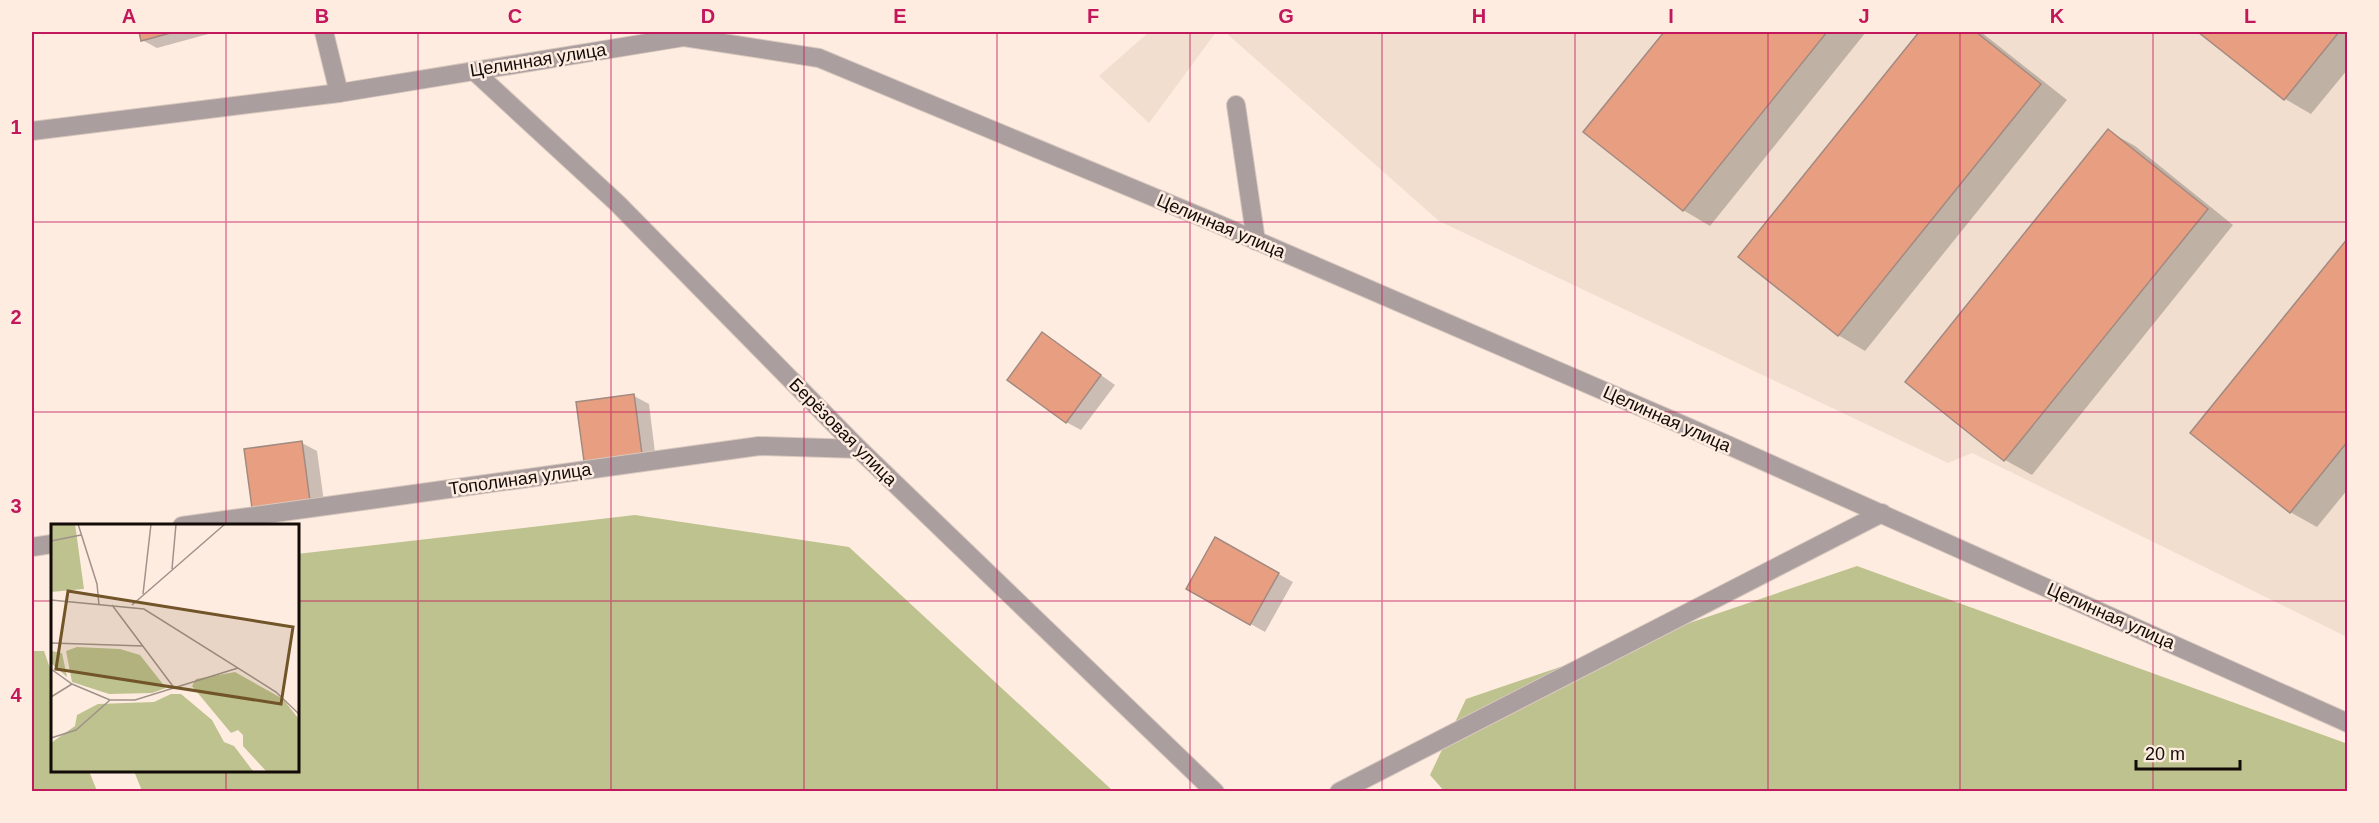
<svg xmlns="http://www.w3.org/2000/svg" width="2379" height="823" font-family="Helvetica,sans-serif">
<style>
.industrial{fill:#f1decf}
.green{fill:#bdc28e}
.shadow{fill:#0003}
.building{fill:#e89f81;stroke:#a28a81;stroke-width:1.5}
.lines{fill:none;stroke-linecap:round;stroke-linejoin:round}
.minor-casing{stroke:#d8c8be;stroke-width:20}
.minor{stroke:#aa9e9e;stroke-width:18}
.grid{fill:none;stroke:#c2185b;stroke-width:1.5;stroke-opacity:0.55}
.labels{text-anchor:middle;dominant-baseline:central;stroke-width:5;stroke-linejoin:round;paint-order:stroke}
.street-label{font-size:18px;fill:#120b07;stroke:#feece1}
.inset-road{fill:none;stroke:#a0928a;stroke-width:1.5}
.view{fill:#725429;fill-opacity:0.15;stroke:#725429;stroke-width:3}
.inset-edge{fill:none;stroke:#120b07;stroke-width:3}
.neatline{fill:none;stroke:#c2185b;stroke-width:2}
.grid-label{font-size:20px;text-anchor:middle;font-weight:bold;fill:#c2185b}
</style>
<rect width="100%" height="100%" fill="#feece1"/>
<g class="industrial">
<polygon points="1149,32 1216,32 1149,123 1099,76"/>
<polygon points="1225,32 2347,32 2347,637 1972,453 1948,463 1439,221"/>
</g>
<g class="green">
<polygon points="635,515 849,547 1113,791 142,791 134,771 297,770 297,554"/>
<polygon points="1857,566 2348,744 2347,792 1445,792 1430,775 1466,699"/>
<polygon points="32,651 44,651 52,674 52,770 89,771 97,791 32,791"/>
</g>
<g class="shadow">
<polygon points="140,32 211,32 212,33 157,48 142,40"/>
<polygon points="1666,32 1866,32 1710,226 1683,210 1585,132"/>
<polygon points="1921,32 1981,32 2067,100 1865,351 1838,335 1741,257"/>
<polygon points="2201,32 2348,32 2348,69 2311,114 2285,99"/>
<polygon points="2108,131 2135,146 2233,225 2032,475 2005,460 1907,381"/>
<polygon points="2348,240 2348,489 2317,527 2290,512"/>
<polygon points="1043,334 1115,385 1081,430 1066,422"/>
<polygon points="634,396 649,404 656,461 600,469 585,460"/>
<polygon points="302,443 317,451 325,509 268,516"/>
<polygon points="1216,539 1293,582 1265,632 1188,589"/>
</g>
<g class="building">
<polygon points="139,32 174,32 141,41"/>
<polygon points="1664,32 1827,32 1683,211 1583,132"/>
<polygon points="1919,32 1976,32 2041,84 1838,336 1738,257"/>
<polygon points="2198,32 2339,32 2284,100"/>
<polygon points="2108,129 2208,209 2004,461 1905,382"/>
<polygon points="2348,238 2348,441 2290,513 2190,433"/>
<polygon points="1042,332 1101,375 1066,423 1007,380"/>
<polygon points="634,394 642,454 584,461 576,402"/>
<polygon points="302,441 310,501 252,508 244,449"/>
<polygon points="1215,537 1279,573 1250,625 1186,589"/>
</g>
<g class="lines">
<g class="minor-casing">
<g id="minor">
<polyline points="324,32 339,93"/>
<polyline points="474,71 617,203 859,449 1215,792"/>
<polyline points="1236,105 1256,241"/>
<polyline points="32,131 339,93 684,37 819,58 1211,221 1692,429 2348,723"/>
<polyline points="182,526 759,446 859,449"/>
<polyline points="32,547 52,544"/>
<polyline points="1339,792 1882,513"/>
</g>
</g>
<use href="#minor" class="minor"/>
</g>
<path class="grid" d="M226,32V526M418,32V792M611,32V792M804,32V792M997,32V792M1190,32V792M1382,32V792M1575,32V792M1768,32V792M1960,32V792M2153,32V792M32,222H2348M32,412H2348M32,601H52M297,601H2348M226,770V792"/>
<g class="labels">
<g class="street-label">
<text transform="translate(538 60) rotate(-9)">Целинная улица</text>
<text transform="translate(1221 226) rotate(23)">Целинная улица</text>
<text transform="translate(1667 419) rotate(24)">Целинная улица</text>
<text transform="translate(843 432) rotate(45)">Берёзовая улица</text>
<text transform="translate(520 479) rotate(-8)">Тополиная улица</text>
<text transform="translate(2111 616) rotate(24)">Целинная улица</text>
</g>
</g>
<g transform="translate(51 524)">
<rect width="248" height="248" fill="#feece1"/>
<path d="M0,0H24L33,65L0,68ZM26,123L69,125L89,131L115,164L101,169L58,170L21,158L15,127ZM0,127L11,129L16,153L0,139ZM184,148L232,175L247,194V247H215L192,222V211L187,206L180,209L141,162L145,155ZM120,170H130L161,196L173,218L183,222L202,247H0V219L24,202L26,191L47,180L103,178Z" fill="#bdc28e"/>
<path class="inset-road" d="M27,0L46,60L48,81M0,17L30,11M121,45L125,0M92,70L100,0M0,76L93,85L225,168L248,190M61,81L124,165M81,81L174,0M0,119L92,122M0,145L21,160L59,176H84L187,144M0,173L21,160M0,214L25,206L59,176"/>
<path class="view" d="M17,67L242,103L230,180L5,145Z"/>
<rect width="248" height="248" class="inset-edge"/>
</g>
<rect width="2379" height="823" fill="none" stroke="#feece1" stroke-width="66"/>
<path d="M2136 760v9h104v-9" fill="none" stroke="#120b07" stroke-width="3"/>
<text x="2145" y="760" font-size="18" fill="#120b07" stroke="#feece1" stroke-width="4.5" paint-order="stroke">20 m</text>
<rect x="33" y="33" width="2313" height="757" class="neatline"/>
<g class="grid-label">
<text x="129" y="23">A</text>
<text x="322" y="23">B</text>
<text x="515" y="23">C</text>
<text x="708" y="23">D</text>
<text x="900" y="23">E</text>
<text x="1093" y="23">F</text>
<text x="1286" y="23">G</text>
<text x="1479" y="23">H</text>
<text x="1671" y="23">I</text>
<text x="1864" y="23">J</text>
<text x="2057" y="23">K</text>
<text x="2250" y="23">L</text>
<text x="16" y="134">1</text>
<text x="16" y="324">2</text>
<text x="16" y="513">3</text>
<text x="16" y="702">4</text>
</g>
</svg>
